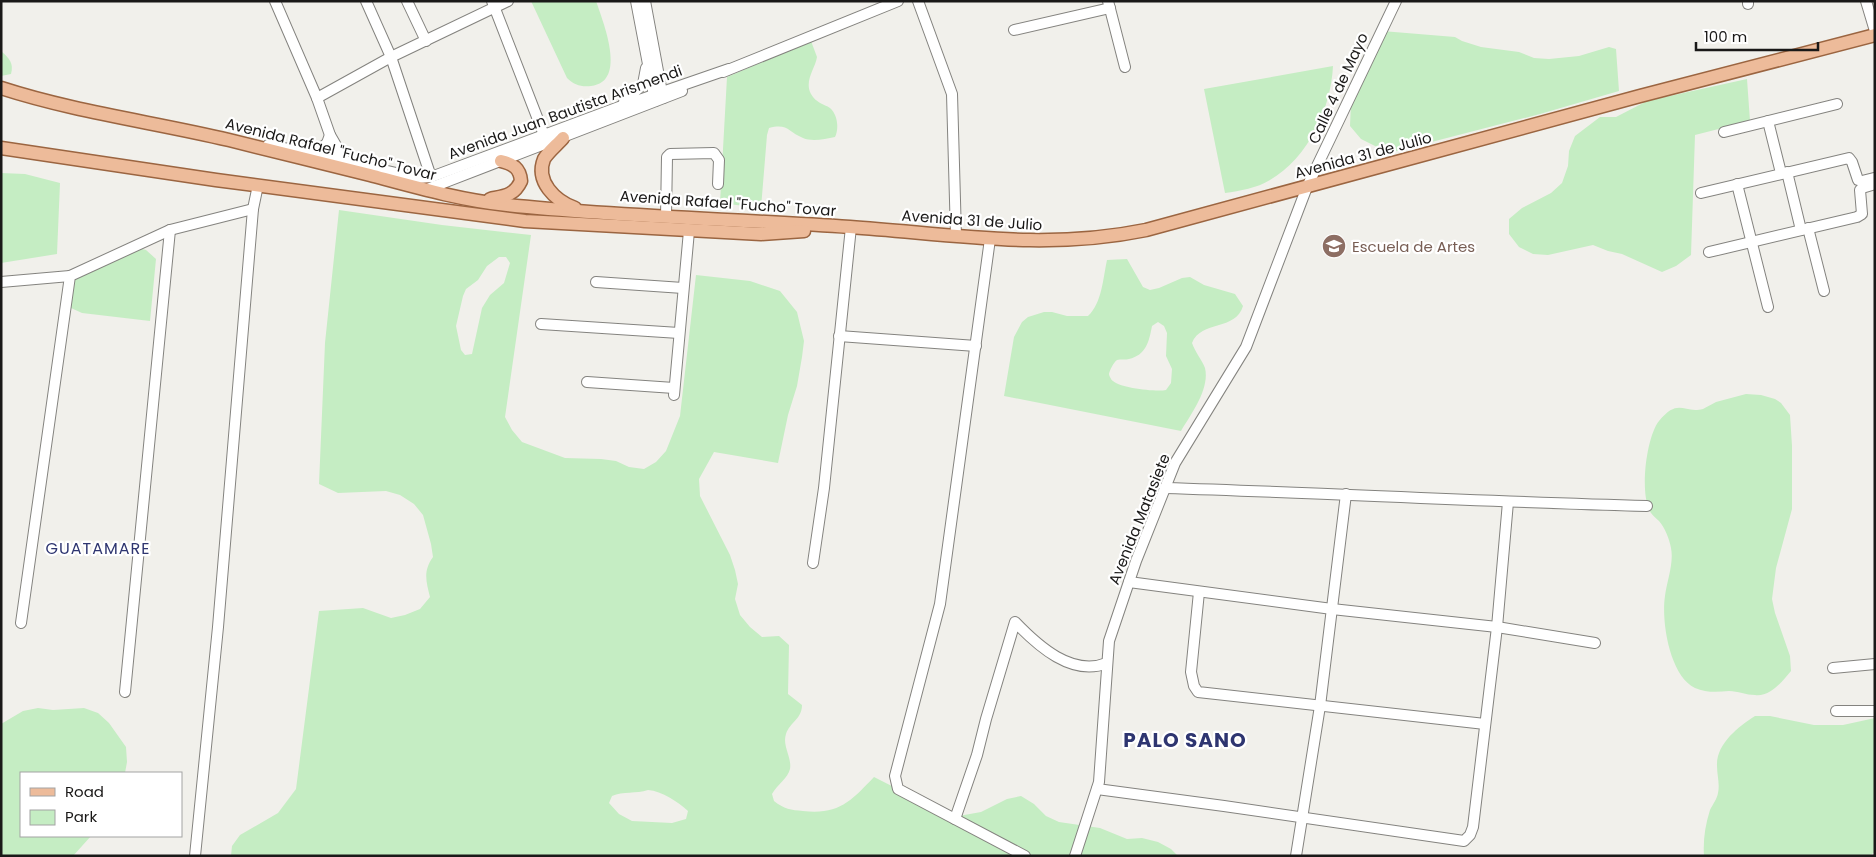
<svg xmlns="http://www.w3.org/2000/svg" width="1876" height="857" font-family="Poppins,sans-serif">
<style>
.green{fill:#c5edc3;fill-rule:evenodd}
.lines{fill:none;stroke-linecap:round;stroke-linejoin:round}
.minor-casing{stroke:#84837f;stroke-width:12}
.major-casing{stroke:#9b6541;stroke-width:15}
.minor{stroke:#fff;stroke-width:10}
.major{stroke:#edbb9a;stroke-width:12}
.labels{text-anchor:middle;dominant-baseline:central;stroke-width:4.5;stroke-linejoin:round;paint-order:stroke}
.street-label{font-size:15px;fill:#1a1918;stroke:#fff}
.education-label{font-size:15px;fill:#785e54;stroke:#fff;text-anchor:start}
.neighbourhood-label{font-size:16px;letter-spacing:1px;fill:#2e3570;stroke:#fff}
.district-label{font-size:20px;font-weight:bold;letter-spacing:1px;fill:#2e3570;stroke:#fff}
</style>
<rect width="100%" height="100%" fill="#f1f0eb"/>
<g class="green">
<path d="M531,1H596C603,22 628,82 591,86C581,87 574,85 567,78Z"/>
<polygon points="1382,31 1455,37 1462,41 1481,47 1519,52 1534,58 1549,59 1579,56 1609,47 1616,49 1619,91 1540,114 1389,153 1361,139 1350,126 1351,102"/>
<path d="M811,41L817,57C815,69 804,81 811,94C816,103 824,104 830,108C838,115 839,129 835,137C825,139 812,142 803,138C788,132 788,123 769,128L767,135L761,208L720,203L727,77Z"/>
<path d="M1,51C9,58 14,63 11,74L1,76Z"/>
<path d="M1333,66C1331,109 1308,158 1270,180C1257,188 1240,191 1225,193L1204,89Z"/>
<polygon points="1747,79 1750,121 1695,135 1691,255 1676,266 1662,272 1622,254 1608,251 1593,245 1548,255 1533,254 1519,247 1509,234 1509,219 1522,208 1551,193 1562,183 1568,166 1569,151 1575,136 1600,117 1616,117 1647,101"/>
<polygon points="1,173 25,174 60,183 57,254 1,263"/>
<path d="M339,210L442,225L531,235L505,417L512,430L522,442L565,458L601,459L616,461L629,467L644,469L656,462L666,451L680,416L696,275L750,281L780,291L797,312L804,341L802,357L797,386L788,415L778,463L714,452L699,479L700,496L730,555L735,570L738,584L735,599L740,615L750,627L762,637L779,636L789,645L788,694L802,705C802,719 790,722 786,734C782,746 792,757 790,769C788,778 777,785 772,794L774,801C784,809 791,810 803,811C839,815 851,801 874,777L953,817L981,812L1007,799L1021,796L1034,804L1046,816L1059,822L1100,828L1127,839L1142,838L1158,842L1171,849L1178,856H231L232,846L240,835L278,813L296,789L319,611L363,608L391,618L405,615L420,609L430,597C426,581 423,571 433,557L431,544L423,515L414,504L400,495L386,491L338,493L319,484L325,343ZM499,257H506L510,263L504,283L490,295L482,308L472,354L465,355L461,350L456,326L463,296L466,289L478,280L487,266ZM648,790C662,791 678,802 688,811L686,819L672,823L632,821L619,814L609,803L612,796C623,791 636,794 648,790Z"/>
<polygon points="138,248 146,250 156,259 150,321 82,313 71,308 68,304 74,281 89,267"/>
<path d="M1127,259L1143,287L1150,290L1159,288L1182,278L1190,277L1204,285L1235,294L1243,306C1236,331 1201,320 1192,343C1195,352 1202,360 1205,368C1210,389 1191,414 1181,431L1004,396L1014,337L1022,322L1028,317L1044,312H1052L1067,316H1088C1102,303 1103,278 1107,260ZM1158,322L1164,326L1167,333L1166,356L1172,369L1171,383L1166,390C1156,392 1120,388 1113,381C1111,380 1109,375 1109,374C1110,370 1113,363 1117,360C1120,359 1126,360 1129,359C1146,355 1149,342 1152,326Z"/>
<path d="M1746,394L1761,395L1775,399L1781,403L1790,415L1792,446V509L1776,568L1772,599L1775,613L1790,656L1791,671C1782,682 1770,697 1755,695C1746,695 1738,691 1729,691C1718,692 1706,693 1695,688C1670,676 1661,622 1665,596C1667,581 1674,563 1671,548C1669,538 1665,528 1659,521C1656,518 1653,516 1651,513C1639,496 1646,437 1659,421C1679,397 1683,414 1703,409C1707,407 1712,404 1716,402C1726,399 1736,397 1746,394Z"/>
<polygon points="38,708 53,710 84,708 98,713 109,723 126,747 127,762 125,773 21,773 21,836 91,836 73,856 1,856 1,724 23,711"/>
<path d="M1755,716H1770L1814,725H1843L1875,718V852L1869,856H1704C1703,840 1705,826 1710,810C1713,804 1717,799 1718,793C1720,784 1717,775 1717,766C1716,744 1738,727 1755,716Z"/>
</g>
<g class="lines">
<g class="minor-casing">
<g id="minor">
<polyline points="275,1 317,98 330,135 345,161"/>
<polyline points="366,1 391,57 431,177"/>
<polyline points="407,1 426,41"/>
<polyline points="492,1 544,135"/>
<polyline points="636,1 655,101"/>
<polyline points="645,1 663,98"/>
<polyline points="918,1 952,94 956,236"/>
<polyline points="1108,1 1125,67"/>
<polyline points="1748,1 1748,4"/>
<polyline points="1866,1 1875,31"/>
<polyline points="1014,30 1110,8"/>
<polyline points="723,72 898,1"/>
<polyline points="317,98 391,57 508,1"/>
<polyline points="624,102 643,84 646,68"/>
<polyline points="1768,121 1781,173"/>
<polyline points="1724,132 1837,104"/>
<polyline points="268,145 314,154 418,178 431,177 619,107 729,69"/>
<polyline points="314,154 327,143 330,135"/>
<polyline points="1787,172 1801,230"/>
<polyline points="1737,184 1768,307"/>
<polyline points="425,190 682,91"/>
<polyline points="1701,193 1849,158 1852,162 1858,180 1862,181 1874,178"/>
<polyline points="666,216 667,157 670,154 714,153 719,160 718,184"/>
<polyline points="1808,228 1824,291"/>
<polyline points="990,239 940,604 895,776 898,789 1025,856"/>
<polyline points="1709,252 1857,217 1862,214 1860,190 1862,188 1875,184"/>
<polyline points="1,282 70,276"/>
<polyline points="596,282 683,288"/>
<polyline points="541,324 679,333"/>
<polyline points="839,336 976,346"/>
<polyline points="587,382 674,388"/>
<polyline points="674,395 689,231"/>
<path d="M1165,488C1326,493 1487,502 1647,506"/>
<polyline points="813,563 824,488 851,227"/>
<polyline points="1129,582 1332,609 1497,627 1595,643"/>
<polyline points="1199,592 1191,672 1194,686 1198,692 1485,724"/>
<polyline points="21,623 70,276 170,230 253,209"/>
<polyline points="1833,668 1875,664"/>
<polyline points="125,692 170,230"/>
<polyline points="1836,711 1875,711"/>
<polyline points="1097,789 1224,806 1464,841 1470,835 1473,827 1497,627 1508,502"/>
<path d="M955,819L977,755L986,719L1015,622C1038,646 1072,677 1107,663"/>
<polyline points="195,856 218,627 253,209 258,185"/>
<polyline points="1075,856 1099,782 1109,641 1136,561 1175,463 1246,347 1307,187 1396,1"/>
<polyline points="1296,856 1320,706 1346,494"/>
</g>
</g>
<g class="major-casing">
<g id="major">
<path d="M1,88C75,112 153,122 229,140C276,152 323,163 370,175C415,187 460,200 507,205C621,217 736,219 850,227C952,234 1044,251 1146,230L1640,96L1875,35"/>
<path d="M563,138C558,144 548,152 544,159C535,181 555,201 575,208"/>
<polyline points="1,148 216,180 525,221 761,234 804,231"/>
<path d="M490,199C504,196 514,196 521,181C520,168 513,164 501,161"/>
</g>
</g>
<use href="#minor" class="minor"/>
<use href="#major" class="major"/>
</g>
<defs>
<g id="university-disc" transform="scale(1.25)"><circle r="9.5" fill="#8d6e63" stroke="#fff"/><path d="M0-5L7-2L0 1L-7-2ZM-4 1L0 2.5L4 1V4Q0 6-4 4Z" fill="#fff"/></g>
</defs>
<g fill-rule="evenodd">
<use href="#university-disc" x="1334" y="246"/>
</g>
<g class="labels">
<g class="street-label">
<text transform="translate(1338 88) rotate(-65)">Calle 4 de Mayo</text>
<text transform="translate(565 112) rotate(-20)">Avenida Juan Bautista Arismendi</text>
<text transform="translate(331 149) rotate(14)">Avenida Rafael "Fucho" Tovar</text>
<text transform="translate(1363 155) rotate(-15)">Avenida 31 de Julio</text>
<text transform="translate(728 203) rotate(4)">Avenida Rafael "Fucho" Tovar</text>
<text transform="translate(972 220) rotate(4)">Avenida 31 de Julio</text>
<text transform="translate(1139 519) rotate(-68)">Avenida Matasiete</text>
</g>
<g class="education-label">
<text x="1352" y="246">Escuela de Artes</text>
</g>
<g class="neighbourhood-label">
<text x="98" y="548">GUATAMARE</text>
</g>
<g class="district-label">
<text x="1185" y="740">PALO SANO</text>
</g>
</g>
<rect width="1876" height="857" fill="none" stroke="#1a1918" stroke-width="5"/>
<rect x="20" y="772" width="162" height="65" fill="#ffffff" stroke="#a3a3a3"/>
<rect x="30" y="788" width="25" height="8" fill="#edbb9a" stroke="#a3a3a3"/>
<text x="65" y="797" font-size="15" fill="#1a1918">Road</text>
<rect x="30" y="810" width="25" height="15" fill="#c5edc3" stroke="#a3a3a3"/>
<text x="65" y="822" font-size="15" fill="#1a1918">Park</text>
<path d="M1696 42v8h122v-8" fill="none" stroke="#1a1918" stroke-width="2.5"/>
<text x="1704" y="42" font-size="15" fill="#1a1918" stroke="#ffffff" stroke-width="4" paint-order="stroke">100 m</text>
</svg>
